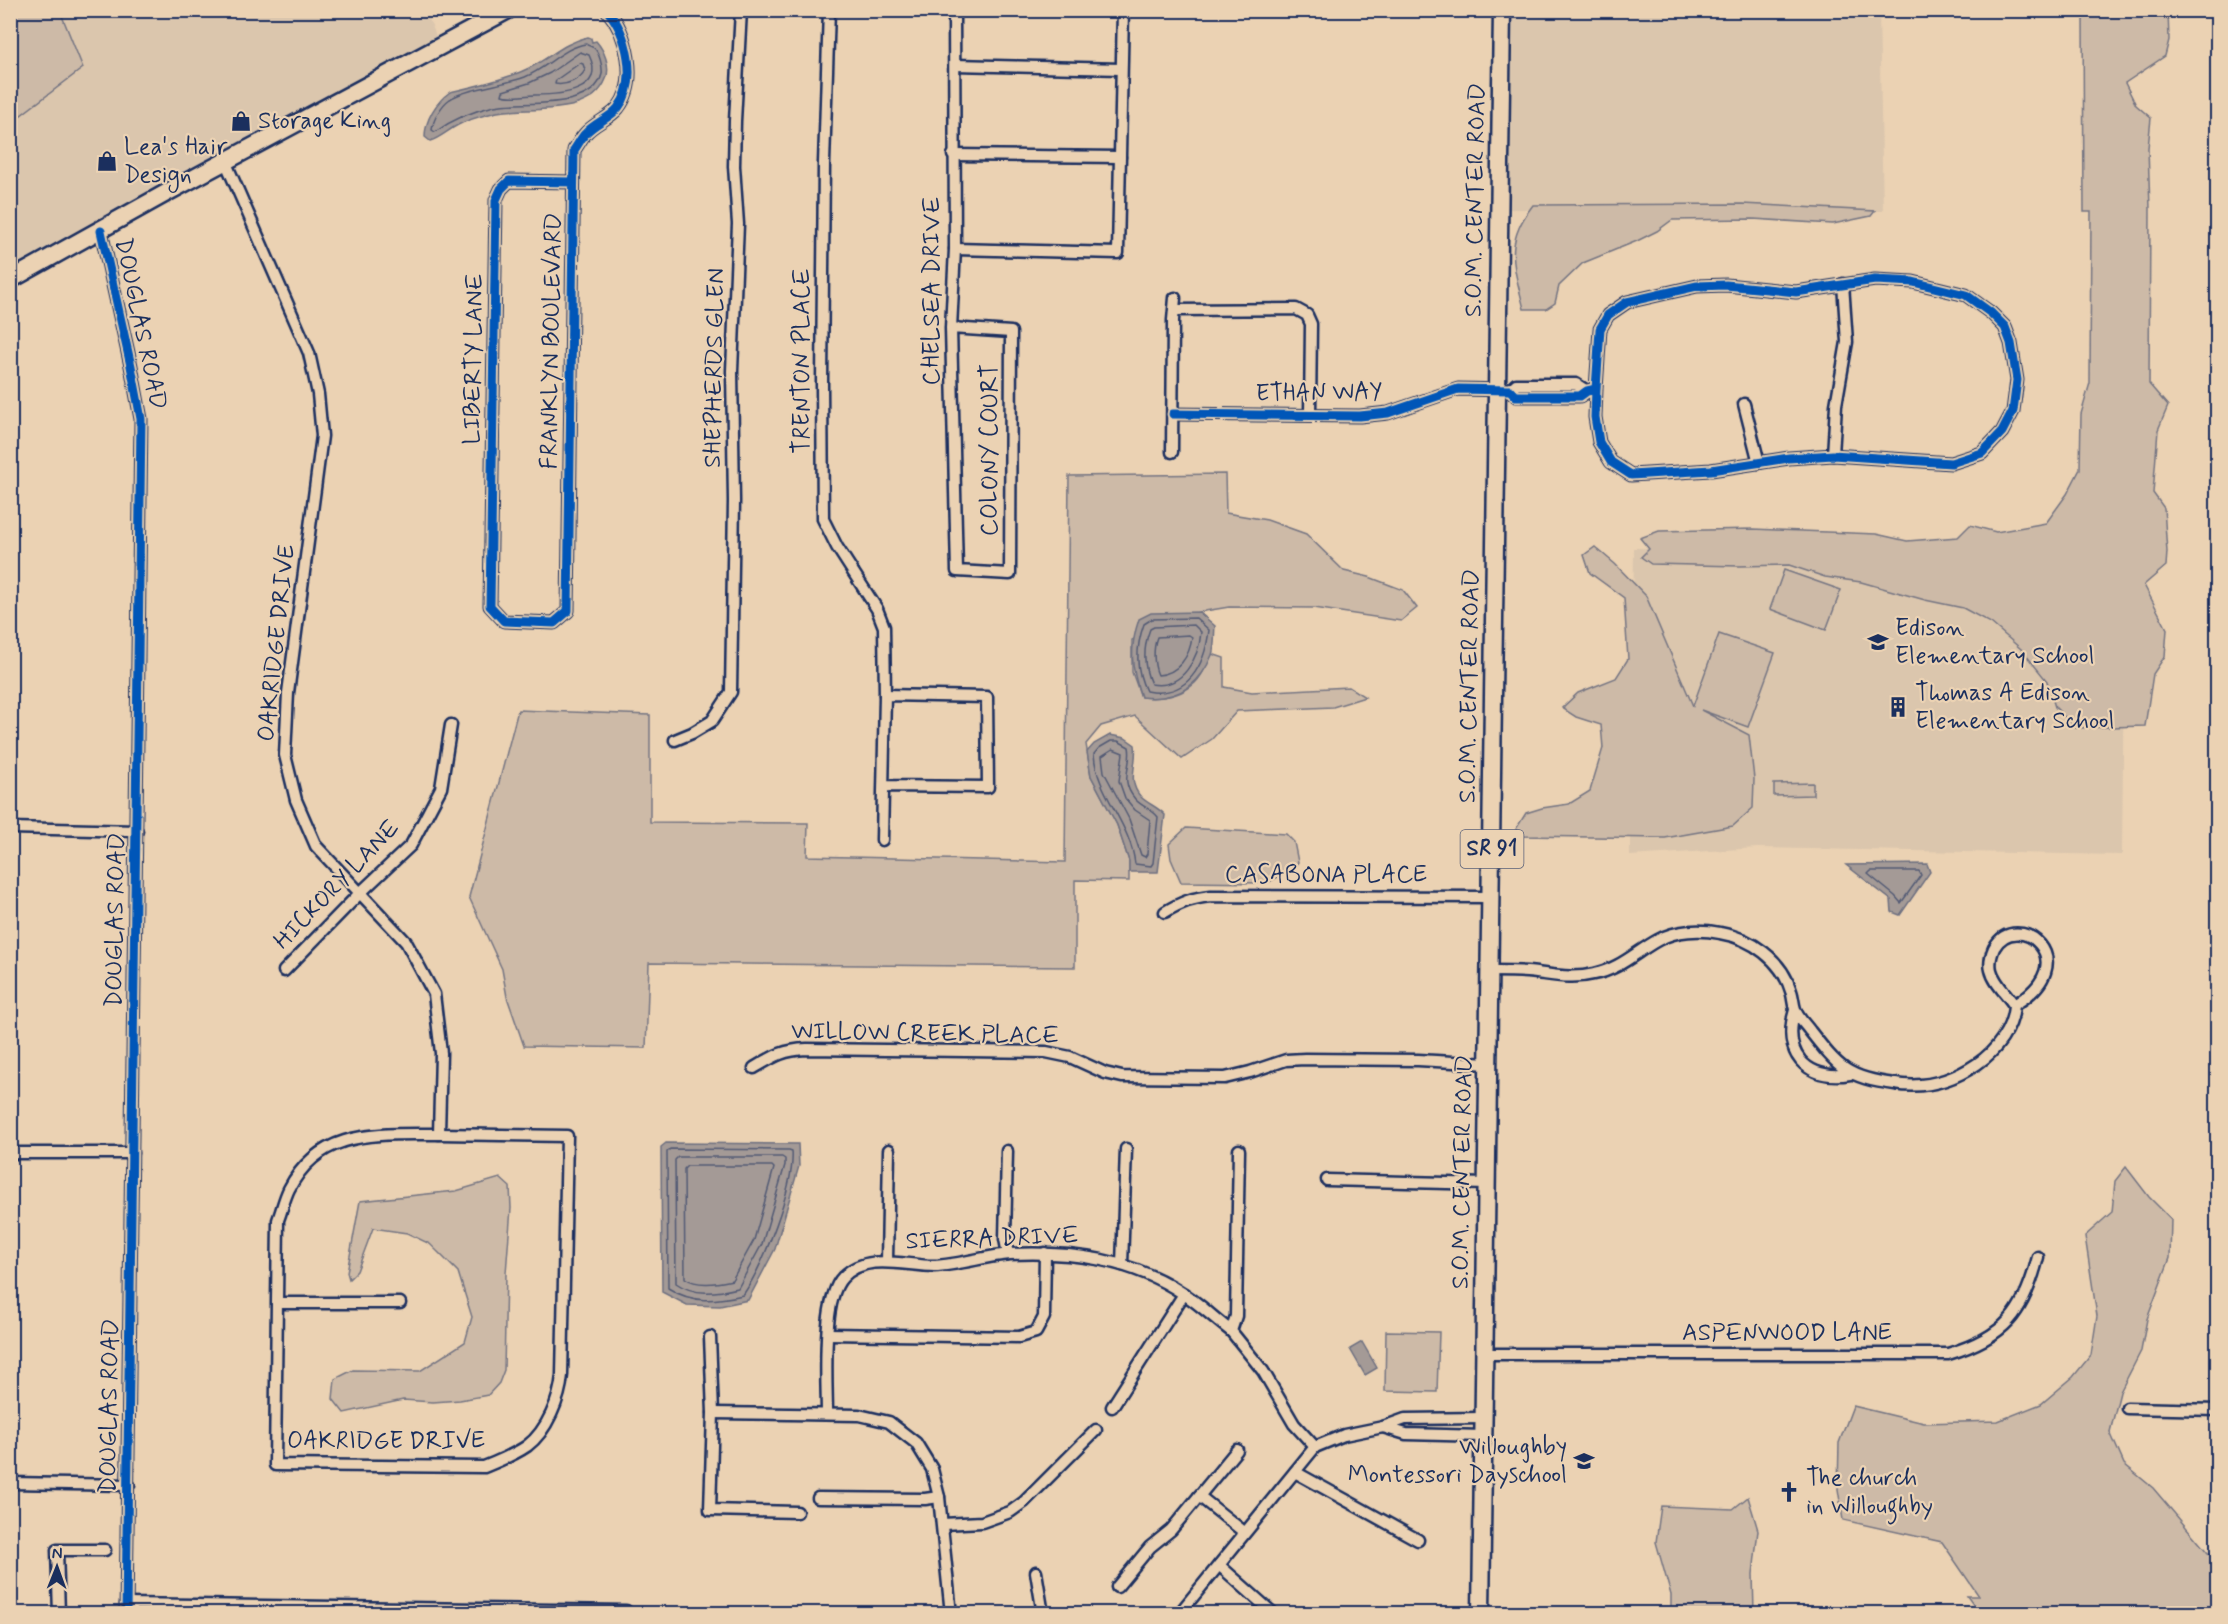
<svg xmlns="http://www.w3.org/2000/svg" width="2228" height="1624" font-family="Mynerve,sans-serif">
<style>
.built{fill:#dbc6ad}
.green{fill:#cdbaa7;stroke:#747482;stroke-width:1.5}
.water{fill:#a49a96;stroke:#6d6f80;stroke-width:1.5}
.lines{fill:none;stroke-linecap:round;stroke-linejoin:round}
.shore{stroke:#525a74;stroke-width:1.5}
.street-casing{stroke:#1b2f5e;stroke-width:15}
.primary-casing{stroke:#1b2f5e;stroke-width:21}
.street{stroke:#ebd2b3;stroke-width:10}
.primary{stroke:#ebd2b3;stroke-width:16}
.cycleway-casing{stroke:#ebd2b3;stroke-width:13}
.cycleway{stroke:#0057b8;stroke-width:9}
.labels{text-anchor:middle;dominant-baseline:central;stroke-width:4.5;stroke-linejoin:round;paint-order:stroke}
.shield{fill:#ebd2b3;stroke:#596078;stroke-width:1.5}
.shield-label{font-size:22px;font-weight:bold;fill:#1b2f5e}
.poi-label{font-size:24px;fill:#1b2f5e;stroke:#ebd2b3;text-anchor:start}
.street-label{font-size:24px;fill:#1b2f5e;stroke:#ebd2b3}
</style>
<rect width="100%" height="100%" fill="#ebd2b3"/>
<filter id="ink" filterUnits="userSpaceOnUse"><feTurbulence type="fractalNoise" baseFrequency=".0167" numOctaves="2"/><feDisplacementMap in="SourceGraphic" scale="12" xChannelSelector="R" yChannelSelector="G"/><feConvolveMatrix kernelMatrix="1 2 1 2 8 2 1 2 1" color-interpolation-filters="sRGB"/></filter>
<g filter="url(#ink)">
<g class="built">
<polygon points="60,11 426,11 438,41 11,272 10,104 17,117 83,68"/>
<polygon points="1507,11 1879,11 1883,211 1507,209"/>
<polygon points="1634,548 2125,558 2122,855 1757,848 1630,856"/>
</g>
<g class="green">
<polygon points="11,10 60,11 83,68 17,118 11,104"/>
<polygon points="2162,10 2168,12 2169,40 2165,56 2125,83 2136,105 2151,118 2148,148 2150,209 2149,384 2168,406 2158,430 2153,493 2164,508 2167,552 2166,566 2144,585 2167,629 2165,656 2153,674 2145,726 2076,728 2055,707 2047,681 2021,649 1991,623 1963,608 1925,600 1861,582 1825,577 1789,565 1739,566 1651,564 1641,557 1649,549 1640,538 1659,531 1753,529 1876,534 1907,541 1958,537 1970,525 1996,532 2046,523 2067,494 2080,469 2081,414 2090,383 2091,212 2084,212 2083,11"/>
<path d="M1742,204L1875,211L1871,216L1833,224L1753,219L1672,220L1657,231L1637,241L1583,263L1559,286L1555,303L1546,309H1524C1514,266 1503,243 1533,205Z"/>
<path d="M1225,474L1226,513L1267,520L1306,534L1344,571L1369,577L1403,590L1417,608L1401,621L1314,608L1229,607L1199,612L1132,640V672L1141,697C1160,699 1180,697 1195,683C1203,676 1207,663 1212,654L1224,658V687L1252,692L1349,687L1365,697L1333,707L1237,711L1212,739L1182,759L1135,716L1101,726L1086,744L1091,776L1117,825L1129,861V881L1075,880V967L649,963L646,1048L524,1046L507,997L502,969L469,897L518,710L650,715V822L808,823L807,856L1065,862L1069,476Z"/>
<polygon points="1595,547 1615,564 1646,596 1693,706 1719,634 1775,653 1748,727 1701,710 1749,735 1754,779 1753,808 1733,826 1665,838 1519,836 1516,829 1526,813 1542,808 1569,804 1590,791 1603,748 1601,725 1576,717 1562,708 1578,693 1616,678 1628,659 1624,598 1590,573 1584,555"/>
<polygon points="1784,570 1841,590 1826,630 1770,609"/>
<polygon points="1813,783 1813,795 1774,796 1774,784"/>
<polygon points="1186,828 1286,834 1294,842 1298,862 1293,869 1267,883 1181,882 1171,859 1169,844"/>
<polygon points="2126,1167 2149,1197 2171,1219 2170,1258 2147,1319 2141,1351 2120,1392 2110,1432 2124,1464 2153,1488 2208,1553 2217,1554 2217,1613 1979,1613 1967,1596 1979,1596 1942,1542 1843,1520 1838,1489 1839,1443 1853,1406 1924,1423 1998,1421 2041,1404 2073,1377 2091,1355 2097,1316 2085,1236 2112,1212 2115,1181"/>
<polygon points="500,1178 510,1187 511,1208 506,1273 504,1370 499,1383 488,1395 460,1400 433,1402 403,1400 344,1413 333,1399 335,1379 353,1370 420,1371 465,1342 472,1317 458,1272 430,1244 407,1233 373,1228 357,1271 349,1279 347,1272 360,1201 456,1191"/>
<polygon points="1386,1331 1439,1332 1437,1392 1385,1391"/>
<polygon points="1748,1497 1758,1530 1753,1574 1754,1613 1671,1613 1671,1595 1656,1542 1661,1506 1733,1509"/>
</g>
<g class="water">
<path d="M588,37L591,38L592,42L596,41C604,50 611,66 606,79C590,120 526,105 493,113C481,116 469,119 458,125C448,130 440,138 430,141L425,137C425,120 436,102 450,92C472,87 507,79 527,69C550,58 563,43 588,37Z"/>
<path d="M1199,612L1215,626C1214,635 1215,647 1212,655C1199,688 1175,701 1141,697C1131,667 1129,649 1139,619L1151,613Z"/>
<path d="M1110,735L1125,738L1135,745C1138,763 1126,781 1141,797C1148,804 1158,807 1165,815L1158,872H1129V861L1117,825L1091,776L1087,752L1094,744Z"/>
<polygon points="1927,864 1930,872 1900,915 1892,912 1891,900 1846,865"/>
<polygon points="666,1143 798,1144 799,1166 775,1249 748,1300 720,1306 687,1305 662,1292 661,1147"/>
<polygon points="1362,1342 1377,1368 1365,1375 1350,1349"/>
</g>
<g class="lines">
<g class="shore">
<path d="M586,44C588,46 591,46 594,48C599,52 603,67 602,74C593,112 522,100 494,106C473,111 453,119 435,132L432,130C433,120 441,105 450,99C468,88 504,85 525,77C547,68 564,47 586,44Z"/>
<path d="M580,52L589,55C607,92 560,95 535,95C524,95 511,98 502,95L503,91L529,83L550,73Z"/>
<path d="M580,63L583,64L585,70C580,80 566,86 555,84L556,80Z"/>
<path d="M1196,618L1209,630C1205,665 1188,699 1146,691C1135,669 1136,646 1144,624L1152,619Z"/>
<path d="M1194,625L1201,632C1199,657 1183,690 1151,684C1143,667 1143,647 1150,629L1154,627Z"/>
<path d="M1189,635L1192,637C1190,656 1178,674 1158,675C1153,664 1153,648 1157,637Z"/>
<path d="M1111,741H1118L1129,747C1133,766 1118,779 1135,799C1142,807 1152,809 1158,817L1153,863L1151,866L1135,864C1131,824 1096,793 1094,754L1099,748Z"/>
<polygon points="1113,749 1123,753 1119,781 1125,798 1135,810 1150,820 1147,854 1145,857 1141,855 1129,819 1104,772 1102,756"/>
<polygon points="1919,871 1921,875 1901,903 1895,896 1868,874 1871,871"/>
<path d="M670,1149L789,1150L792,1151C795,1185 763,1266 743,1295C716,1301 693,1304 668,1288L667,1152Z"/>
<path d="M678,1157H782L785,1159V1165L762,1244L738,1288C717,1293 694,1296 676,1283L675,1160Z"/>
<path d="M687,1166H772L774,1168L754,1240L732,1280C717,1283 698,1287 685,1278L684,1169Z"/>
</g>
<g class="street-casing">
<g id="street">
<polyline points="829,10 824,163 822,384 823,519 837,547 877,609 884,627 885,695"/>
<polyline points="955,65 1121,69"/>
<polyline points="953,155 1120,157"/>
<polyline points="226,163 309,353 318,394 322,436 288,693 285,755 296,800 316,846 406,942 434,994 441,1053 439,1134"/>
<path d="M573,182L509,181L501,189L496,200L490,606L504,621L554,623L568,611L574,150C578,145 581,138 585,134C594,123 609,119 618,108C639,81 627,33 607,10"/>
<polyline points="101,231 131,366 141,419 126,1614"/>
<polyline points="955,249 1118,253 1123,10"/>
<polyline points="1175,310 1296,309 1307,315 1311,324 1310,415"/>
<polyline points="951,328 1011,332 1010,574 957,571 951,328 955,249 954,10"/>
<polyline points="1510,390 1516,384 1576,384 1587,391"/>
<polyline points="1744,404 1759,463"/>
<polyline points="1173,414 1360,416 1388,413 1458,389 1510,390 1516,396 1580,396 1587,391 1596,389 1600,329 1608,315 1627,302 1697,286 1726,285 1796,292 1875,280 1913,282 1966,295 1991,313 2005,327 2011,343 2017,380 2013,411 2002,432 1982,453 1951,463 1833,455 1789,458 1711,470 1631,475 1611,462 1599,442 1595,417 1596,389"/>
<polyline points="1172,452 1173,320 1175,298"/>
<polyline points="1833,455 1836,405 1847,342 1843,284"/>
<polyline points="675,740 692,733 712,721 731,692 734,501 732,371 738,224 734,166 735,121 741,10"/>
<polyline points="10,828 137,831"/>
<polyline points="882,840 885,695 987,697 988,787 884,786"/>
<path d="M1165,912C1181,902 1193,898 1211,896L1491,897"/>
<polyline points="284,971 359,894 411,845 441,788 451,725"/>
<path d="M1490,971C1502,971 1515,971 1527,972C1551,974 1570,980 1594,974C1620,969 1636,952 1658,940C1676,930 1700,929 1720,933C1751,938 1782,960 1791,991C1793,996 1793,1003 1795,1009C1797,1017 1805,1024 1810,1031C1839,1068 1847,1078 1895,1084C1925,1089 1952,1081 1977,1064C1996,1051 2013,1029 2014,1005C2007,994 1994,983 1991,970C1989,962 1991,955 1994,948C2016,907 2088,961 2014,1005"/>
<path d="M1795,1010C1782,1053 1805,1081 1850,1074"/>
<path d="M754,1068C774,1056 783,1050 807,1049L1046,1052L1070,1057L1105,1073L1122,1077L1225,1078L1250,1072L1286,1060L1305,1059L1418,1060L1489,1064"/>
<path d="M439,1134L567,1136L562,1375C560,1399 547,1431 527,1446C514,1455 499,1461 484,1467L275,1465L278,1220C282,1210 284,1199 289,1189C321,1127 379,1135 439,1134Z"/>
<polyline points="1239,1150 1236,1316 1231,1331 1263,1371 1294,1424 1315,1447"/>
<polyline points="1007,1151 1005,1239 1008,1254"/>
<polyline points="10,1153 132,1153"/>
<polyline points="1327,1180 1487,1184"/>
<polyline points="887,1261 889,1150"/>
<polyline points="1122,1265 1126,1149"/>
<polyline points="279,1303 400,1303"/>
<polyline points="828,1334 1019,1337 1036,1332 1044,1317 1045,1253"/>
<polyline points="710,1337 713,1413 710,1510 797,1512"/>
<path d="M1483,1354H1948C2005,1337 2024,1313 2038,1257"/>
<polyline points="1112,1407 1184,1294"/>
<polyline points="2127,1408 2218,1410"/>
<polyline points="713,1413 859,1415 889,1422 916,1443 932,1469 939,1497 951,1614"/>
<path d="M827,1414C827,1383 821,1299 843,1277C867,1252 904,1266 934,1266C960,1265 985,1256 1010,1254C1072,1251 1132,1259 1184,1294C1201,1305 1215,1319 1231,1331"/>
<polyline points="1383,1427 1406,1434 1483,1436"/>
<polyline points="1295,1472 1418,1540"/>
<polyline points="10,1483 129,1485"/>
<polyline points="1199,1496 1244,1532"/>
<polyline points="818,1498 925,1499 939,1497"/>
<polyline points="943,1524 982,1522 1010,1512 1024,1502 1096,1430"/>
<polyline points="1219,1565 1274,1614"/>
<polyline points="1036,1572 1043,1614"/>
<polyline points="1117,1587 1150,1547 1171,1530 1237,1450"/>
<polyline points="126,1604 626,1611 626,1614"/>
<polyline points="59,1614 57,1550 105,1550"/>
<polyline points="1179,1614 1315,1447 1344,1435 1383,1427 1405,1419 1483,1418"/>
</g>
</g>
<g class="primary-casing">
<g id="primary">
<polyline points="10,280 168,192 508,10"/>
<polyline points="1481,1614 1502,10"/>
</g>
</g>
<use href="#street" class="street"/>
<use href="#primary" class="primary"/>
<g class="cycleway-casing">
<g id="cycleway">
<path d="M573,182L509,181L501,189L496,200L490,606L504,621L554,623L568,611L574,150C578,145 581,138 585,134C594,123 609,119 618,108C639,81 627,33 607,10"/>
<polyline points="101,231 131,366 141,419 126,1614"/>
<polyline points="1173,414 1360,416 1388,413 1458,389 1510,390 1516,396 1580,396 1587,391 1596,389 1600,329 1608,315 1627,302 1697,286 1726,285 1796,292 1875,280 1913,282 1966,295 1991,313 2005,327 2011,343 2017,380 2013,411 2002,432 1982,453 1951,463 1833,455 1789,458 1711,470 1631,475 1611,462 1599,442 1595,417 1596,389"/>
</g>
</g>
<use href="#cycleway" class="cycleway"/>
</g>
</g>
<defs>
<g id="shop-bare" transform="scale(1.62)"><path d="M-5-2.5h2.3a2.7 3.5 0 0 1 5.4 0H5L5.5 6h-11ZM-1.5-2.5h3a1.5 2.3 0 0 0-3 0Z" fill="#1b2f5e" stroke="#ebd2b3" stroke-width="2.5" paint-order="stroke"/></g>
<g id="school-bare" transform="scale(1.62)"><path d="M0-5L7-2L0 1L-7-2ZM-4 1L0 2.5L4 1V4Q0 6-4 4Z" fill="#1b2f5e" stroke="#ebd2b3" stroke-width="2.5" paint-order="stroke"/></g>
<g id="building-bare" transform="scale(1.62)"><path d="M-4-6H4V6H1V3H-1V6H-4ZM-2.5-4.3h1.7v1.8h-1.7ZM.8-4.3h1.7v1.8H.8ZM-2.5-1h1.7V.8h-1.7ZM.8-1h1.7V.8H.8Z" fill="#1b2f5e" stroke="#ebd2b3" stroke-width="2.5" paint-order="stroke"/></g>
<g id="church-bare" transform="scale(1.62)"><path d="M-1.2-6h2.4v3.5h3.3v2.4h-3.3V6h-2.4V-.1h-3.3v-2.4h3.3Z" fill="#1b2f5e" stroke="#ebd2b3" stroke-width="2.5" paint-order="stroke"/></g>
</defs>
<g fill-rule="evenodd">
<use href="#shop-bare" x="241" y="121"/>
<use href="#shop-bare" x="107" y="161"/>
<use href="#school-bare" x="1878" y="642"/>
<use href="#building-bare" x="1898" y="707"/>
<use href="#school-bare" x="1584" y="1461"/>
<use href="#church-bare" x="1789" y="1492"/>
</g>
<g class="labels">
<rect class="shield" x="1460.5" y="830" width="63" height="38" rx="4.5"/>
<g class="shield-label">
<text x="1492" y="849">SR 91</text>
</g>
<g class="poi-label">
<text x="258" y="121">Storage King</text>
<text x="124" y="147">Lea's Hair<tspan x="124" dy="28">Design</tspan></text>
<text x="1895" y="628">Edison<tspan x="1895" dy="28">Elementary School</tspan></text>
<text x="1915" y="693">Thomas A Edison<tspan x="1915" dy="28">Elementary School</tspan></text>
<text x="1567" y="1447" text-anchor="end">Willoughby<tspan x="1567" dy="28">Montessori Dayschool</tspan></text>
<text x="1806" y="1478">The church<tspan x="1806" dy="28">in Willoughby</tspan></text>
</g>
<g class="street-label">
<text transform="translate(1476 200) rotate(-89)">S.O.M. CENTER ROAD</text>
<text transform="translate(932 291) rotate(-90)">CHELSEA DRIVE</text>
<text transform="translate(140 324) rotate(78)">DOUGLAS ROAD</text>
<text transform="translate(552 341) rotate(-89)">FRANKLYN BOULEVARD</text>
<text transform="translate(474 359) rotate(-89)">LIBERTY LANE</text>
<text transform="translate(802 361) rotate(-90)">TRENTON PLACE</text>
<text transform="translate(715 368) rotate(-89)">SHEPHERDS GLEN</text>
<text transform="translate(1319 393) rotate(-1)">ETHAN WAY</text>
<text transform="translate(990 450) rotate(-90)">COLONY COURT</text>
<text transform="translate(277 643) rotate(-84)">OAKRIDGE DRIVE</text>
<text transform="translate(1470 686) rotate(-89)">S.O.M. CENTER ROAD</text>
<text x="1326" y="875">CASABONA PLACE</text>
<text transform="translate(337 885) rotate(-46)">HICKORY LANE</text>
<text transform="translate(116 920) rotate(-89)">DOUGLAS ROAD</text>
<text transform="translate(925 1034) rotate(1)">WILLOW CREEK PLACE</text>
<text transform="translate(1463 1172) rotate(-89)">S.O.M. CENTER ROAD</text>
<text transform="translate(992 1239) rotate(-2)">SIERRA DRIVE</text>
<text x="1787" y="1333">ASPENWOOD LANE</text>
<text transform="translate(110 1406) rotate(-89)">DOUGLAS ROAD</text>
<text x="386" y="1441">OAKRIDGE DRIVE</text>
</g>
</g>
<rect width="2228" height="1624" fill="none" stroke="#ebd2b3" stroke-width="36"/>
<rect x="18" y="18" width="2192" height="1588" fill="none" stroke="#1b2f5e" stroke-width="2" filter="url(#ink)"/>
<g transform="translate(57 1567) rotate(1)" stroke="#ebd2b3" stroke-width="4.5" paint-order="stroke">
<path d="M0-4.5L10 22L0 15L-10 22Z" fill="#1b2f5e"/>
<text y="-9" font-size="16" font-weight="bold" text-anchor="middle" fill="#1b2f5e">N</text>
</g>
</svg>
